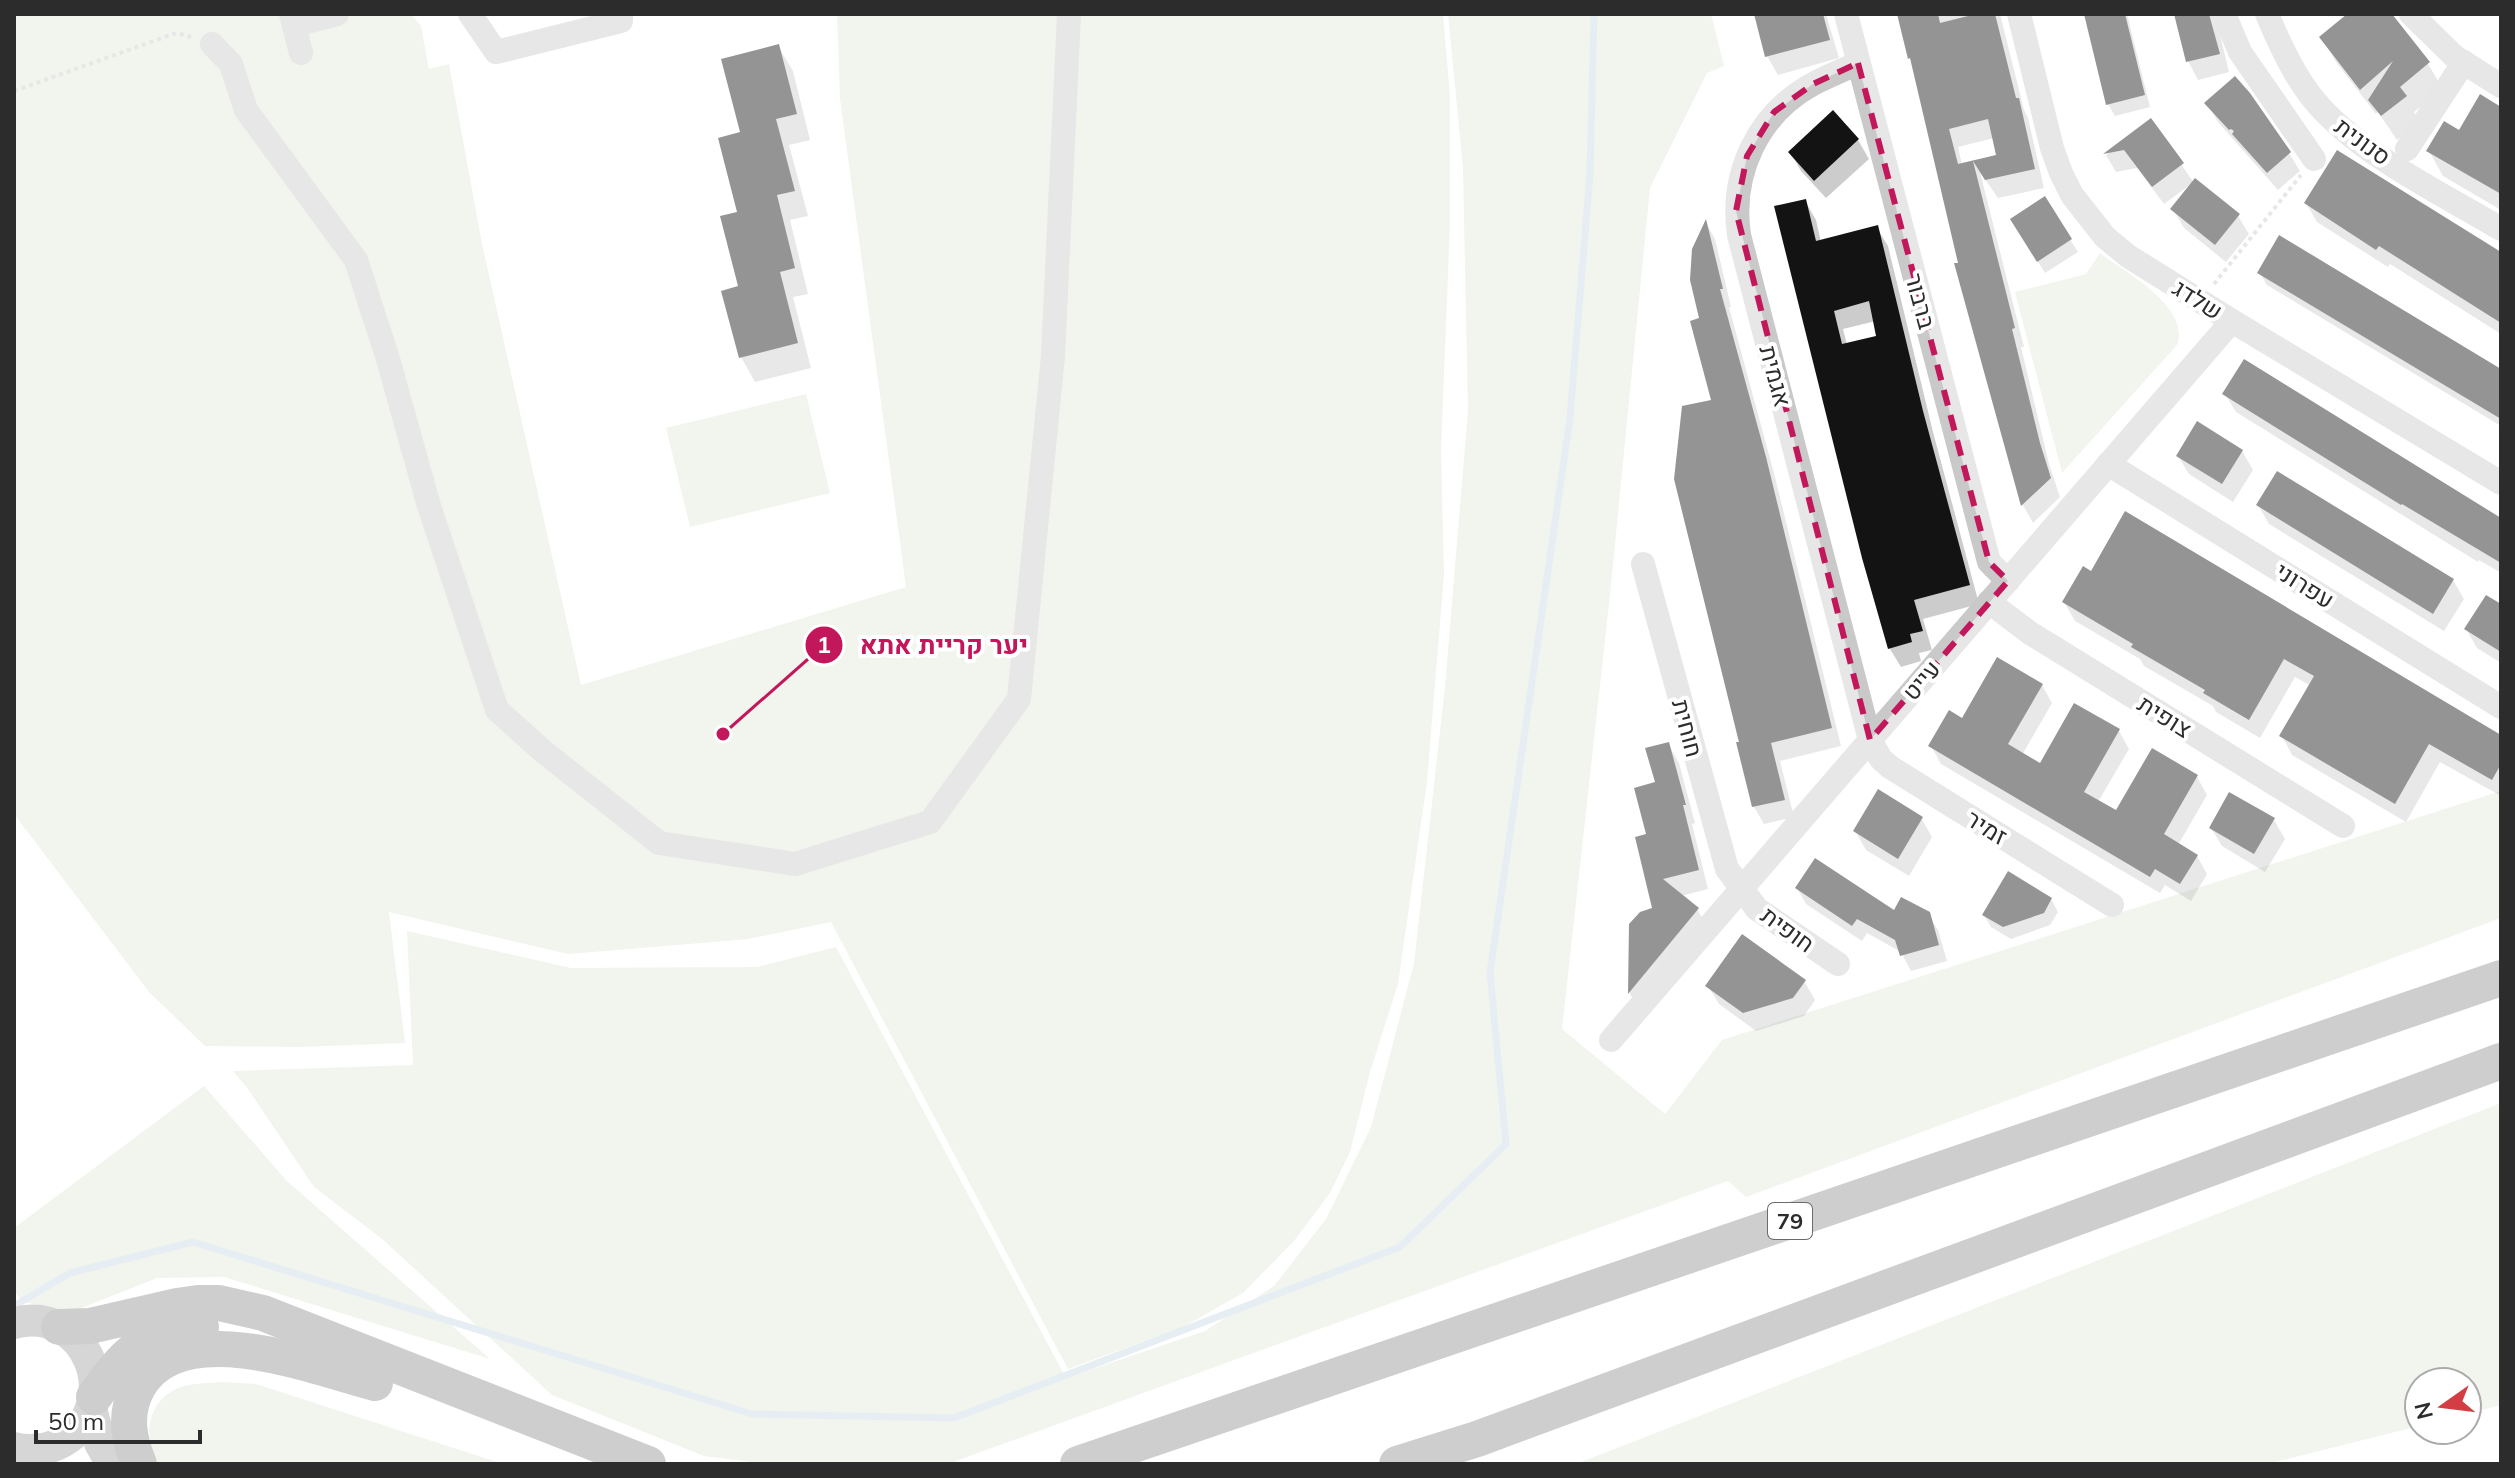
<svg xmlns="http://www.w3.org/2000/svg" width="2515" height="1478" font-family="Mulish,Heebo,sans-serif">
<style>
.green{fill:#e1e8da}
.shadow{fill:#0003;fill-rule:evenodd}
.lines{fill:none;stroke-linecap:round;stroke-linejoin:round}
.stream{stroke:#c8d9e6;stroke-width:7}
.building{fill:#131313;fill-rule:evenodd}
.path{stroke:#c9c9c9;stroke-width:4;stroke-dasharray:4 4;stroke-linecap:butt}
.minor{stroke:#c9c9c9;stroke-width:24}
.major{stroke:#a4a4a4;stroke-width:32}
.highway{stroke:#939393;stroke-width:36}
.marked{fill:none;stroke:#c2185b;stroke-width:6;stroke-dasharray:16 10;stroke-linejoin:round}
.labels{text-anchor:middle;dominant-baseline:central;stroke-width:8;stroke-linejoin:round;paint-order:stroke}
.shield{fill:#fff;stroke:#6b6b6b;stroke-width:2}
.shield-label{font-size:22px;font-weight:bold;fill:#2c2c2c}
.street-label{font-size:24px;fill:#2c2c2c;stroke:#fff}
.leader{fill:none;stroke:#c2185b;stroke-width:3}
.callout-dot{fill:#c2185b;stroke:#fff;stroke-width:3}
.mark-label{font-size:24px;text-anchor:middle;font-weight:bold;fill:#fff}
.callout-label{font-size:26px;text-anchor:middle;font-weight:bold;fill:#c2185b;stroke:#fff;stroke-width:8;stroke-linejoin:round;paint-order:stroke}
</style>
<rect width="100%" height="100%" fill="#fff"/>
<g class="green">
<polygon points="14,14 411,14 421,26 429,69 449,64 482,244 581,685 906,587 840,99 837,14 1443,14 1450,96 1450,223 1441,450 1444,574 1427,782 1398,984 1370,1072 1350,1152 1330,1193 1294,1241 1243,1293 1183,1327 1068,1369 831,922 748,939 568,954 389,912 405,1043 301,1047 205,1046 149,992 14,814"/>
<polygon points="1448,14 1711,14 1724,66 1707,73 1650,188 1610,595 1562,1029 1665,1114 1722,1040 2501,791 2501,918 1746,1197 1728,1181 953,1462 767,1464 704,1456 552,1395 381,1238 314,1187 248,1089 233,1071 413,1065 407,931 571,968 757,967 836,947 1066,1378 1205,1331 1274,1286 1326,1219 1371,1127 1414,963 1445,687 1468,410 1463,169"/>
<path d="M2100,253C2126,273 2191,307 2177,345L2062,473L2015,292L2086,274Z"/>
<polygon points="806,394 830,493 690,527 666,428"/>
<polygon points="204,1086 286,1180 490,1359 224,1277 157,1278 69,1313 21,1301 14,1290 14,1228"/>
<polygon points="2501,1103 2501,1405 2467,1414 2467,1382 2419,1382 2419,1426 2267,1464 1576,1464"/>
<path d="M223,1382L256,1384L503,1464H157C142,1433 148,1397 184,1386C196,1383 211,1383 223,1382Z"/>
</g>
<g class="shadow">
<polygon points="1756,14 1826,14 1839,58 1778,75 1767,56"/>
<path d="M1900,14H2000L2024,110L2028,118L2044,188L1998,198L1980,172L2024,347H2021L2049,464L2060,497L2033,523L2023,505L2001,432ZM1994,138L1998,157L1962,165L1958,147Z"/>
<polygon points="2085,14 2127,14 2150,107 2115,116 2108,104"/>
<polygon points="2176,14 2215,14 2229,72 2198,80 2188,61"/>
<polygon points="2350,14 2389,14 2428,64 2443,89 2414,112 2420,122 2397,140 2378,112 2376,114 2336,62 2322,37"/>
<polygon points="778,46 793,71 810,140 789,145 808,216 790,220 808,294 793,297 811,368 755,382 741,357 740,213 742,133"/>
<polygon points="2207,103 2289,153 2300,171 2278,190 2218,122"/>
<polygon points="2501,109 2501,210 2443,176 2429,151"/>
<polygon points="1833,113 1858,140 1869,159 1826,198 1801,171 1790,152"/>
<polygon points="2151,121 2194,183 2238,216 2249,234 2226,262 2184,228 2173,209 2191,184 2164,204 2137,168 2116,172 2106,155"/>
<polygon points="2044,199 2078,252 2045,273 2019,231"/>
<path d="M1805,201L1816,220L1821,242L1877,228L1888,246L1933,432L1979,604L1923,619L1932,650L1919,653L1921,661L1901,667L1890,649L1864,557ZM1876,321L1879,337L1847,345L1843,329Z"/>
<polygon points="2306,203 2501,254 2501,334 2390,264 2388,267 2317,222"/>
<polygon points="1706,223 1715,239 1731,307 1729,307 1775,477 1841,746 1780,761 1794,817 1764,824 1754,807 1676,478 1714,402 1702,320"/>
<polygon points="2260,273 2501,371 2501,426 2267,285"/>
<polygon points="2225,394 2501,520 2501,573 2479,560 2478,562 2236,412"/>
<polygon points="2242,451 2253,470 2233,502 2189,474 2178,456"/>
<polygon points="2258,505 2453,580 2464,599 2444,631 2269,524"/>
<polygon points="2083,569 2501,737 2501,796 2440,762 2406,822 2292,755 2282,736 2311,686 2295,677 2260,738 2216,712 2213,706 2144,666 2140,659 2075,621 2064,602"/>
<polygon points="2501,607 2501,663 2477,648 2466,629"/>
<polygon points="2042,685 2052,703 2022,755 2040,765 2119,731 2129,749 2098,802 2117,813 2197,777 2207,795 2178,845 2197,856 2207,874 2191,901 2165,885 2160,893 1941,764 1931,746 1963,721"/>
<polygon points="1668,744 1679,763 1695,823 1692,824 1708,889 1681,896 1697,909 1708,928 1640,1011 1630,994 1631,925 1655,909 1649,836"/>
<polygon points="1921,818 1932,837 1909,876 1866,850 1855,831"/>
<polygon points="2274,820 2285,839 2265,872 2222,846 2211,828"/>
<polygon points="1797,888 1894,913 1928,914 1938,930 1947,961 1911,971 1901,952 1867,933 1862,941 1806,904"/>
<polygon points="2051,899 2058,912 2050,925 2011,939 1991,927 1984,915"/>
<polygon points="1804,981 1815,1000 1804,1016 1756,1031 1719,1004 1708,986"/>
</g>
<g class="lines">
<polyline class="stream" points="14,1306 70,1273 193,1242 752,1414 954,1418 1400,1247 1506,1144 1490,973 1570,418 1590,173 1594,14"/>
</g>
<g class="building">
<polygon points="1754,14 1823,14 1830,40 1765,57"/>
<path d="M1897,14H1938L1940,23L1976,14H1995L2016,98H2019L2035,169L1985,180L1973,161L2015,328L2012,329L2040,443L2051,478L2021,506L1954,263H1958L1910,58L1908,59ZM1988,119L1996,155L1958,164L1949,129Z"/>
<polygon points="2084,14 2125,14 2145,95 2106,105"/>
<polygon points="2174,14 2209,14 2220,54 2186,62"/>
<polygon points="2347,14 2392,14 2430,62 2400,87 2407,96 2381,116 2368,100 2393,61 2360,90 2319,37"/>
<polygon points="779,44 797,114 776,119 795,191 777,195 795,268 780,272 798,343 739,358 721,291 738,286 720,216 737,212 718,138 740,132 721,59"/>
<polygon points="2235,76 2250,93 2291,152 2267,173 2232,134 2234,131 2231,129 2229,130 2204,103"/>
<polygon points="2480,94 2501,107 2501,194 2426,151 2444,121 2459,130"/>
<polygon points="1833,110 1859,139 1814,181 1788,152"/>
<polygon points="2151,118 2184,163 2152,187 2124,150 2103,154"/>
<polygon points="2337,150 2501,252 2501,323 2379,246 2376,250 2304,203"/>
<polygon points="2195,178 2240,214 2215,245 2170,209"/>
<polygon points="2045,196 2072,239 2037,262 2010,219"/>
<path d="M1806,199L1816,241L1878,225L1923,411L1970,585L1914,600L1923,631L1910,634L1912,642L1888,649L1862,558L1774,206ZM1869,301L1876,336L1842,344L1834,311Z"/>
<polygon points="1706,219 1723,289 1720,289 1766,457 1832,728 1771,743 1785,800 1752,807 1736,742 1739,742 1674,479 1682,406 1711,400 1690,321 1699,318 1690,280 1692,249"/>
<polygon points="2279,235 2501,369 2501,419 2257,273"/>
<polygon points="2244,359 2501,518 2501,563 2402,504 2401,505 2222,394"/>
<polygon points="2197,421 2243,450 2222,484 2176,456"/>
<polygon points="2277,471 2454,579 2433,614 2256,505"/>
<polygon points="2125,511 2501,735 2501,764 2492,780 2429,744 2395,804 2279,736 2314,676 2284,659 2249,720 2203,693 2205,690 2131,647 2133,644 2062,602 2083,566 2091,571"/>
<polygon points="2486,595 2501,604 2501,652 2464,629"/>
<polygon points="1997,657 2043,684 2008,744 2040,763 2074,703 2120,729 2084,792 2116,810 2152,748 2198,775 2164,834 2198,855 2180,884 2155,869 2150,877 1928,746 1949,710 1962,718"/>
<polygon points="1669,742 1686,805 1683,805 1699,870 1663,879 1699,908 1628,994 1629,924 1640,912 1652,908 1635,837 1646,834 1634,788 1655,782 1645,748"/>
<polygon points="1878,789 1923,817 1898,859 1853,831"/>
<polygon points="2229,792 2275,818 2254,854 2209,828"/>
<polygon points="1815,858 1894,910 1901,897 1930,912 1939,945 1900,956 1895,940 1857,919 1852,926 1795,888"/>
<polygon points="2008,871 2052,898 2044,913 2003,927 1982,915"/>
<polygon points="1742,934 1806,980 1793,998 1743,1013 1705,986"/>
</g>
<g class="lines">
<g class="path">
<polyline points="14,91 176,33 191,37"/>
<polyline points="2214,284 2301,175"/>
</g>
<g class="minor">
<polyline points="291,14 301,53"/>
<polyline points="470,14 496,52 621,21 621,14"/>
<polyline points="1846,14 1989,562 2008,581"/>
<polyline points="2019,14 2052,148 2061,173 2072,195 2105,237 2128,256 2232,321 2501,483"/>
<polyline points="2224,14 2240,52 2314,159"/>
<path d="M2267,14C2277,38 2288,63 2303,85C2343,147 2438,191 2501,229"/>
<polyline points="2411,14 2455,57 2501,86"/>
<polyline points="294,25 337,14"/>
<polyline points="212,44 231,64 246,110 356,260 388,359 429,506 497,710 544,752 659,843 795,864 930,822 1019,699 1053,356 1069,14"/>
<path d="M1858,63C1844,70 1828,76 1813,84C1758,114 1730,173 1739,235L1870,740L1881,759L1890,767L2112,905"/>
<polyline points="2407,149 2464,62"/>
<polyline points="2108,464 2501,707"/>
<polyline points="1643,564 1727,869 1757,909 1838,964"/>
<polyline points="1989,602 2030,633 2343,826"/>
<polyline points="1611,1040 2232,321"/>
</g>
<g class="major">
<path d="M14,1323C87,1304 127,1404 62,1442C48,1450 30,1452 14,1448"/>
<polyline points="91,1408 100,1443 112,1464"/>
</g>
<g class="highway">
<polyline points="59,1327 90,1326 177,1306 198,1303 219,1303 263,1313 648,1464"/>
<path d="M94,1397C123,1355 146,1330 201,1327"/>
<path d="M139,1464C128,1438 124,1413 138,1387C179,1313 314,1367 375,1383"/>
<polyline points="1078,1464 2501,978"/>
<polyline points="1397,1464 1477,1439 2501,1061"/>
</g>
</g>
<path d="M0 0H2515V1478H0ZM1858,63L1989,562L2008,581L1870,740L1736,211L1747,156L1774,112L1813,84Z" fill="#fff" fill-opacity=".55" fill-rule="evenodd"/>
<path class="marked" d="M1858,63L1989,562L2008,581L1870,740L1736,211L1747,156L1774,112L1813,84Z"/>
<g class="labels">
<rect class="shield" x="1768" y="1203" width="44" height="36" rx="6"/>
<g class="shield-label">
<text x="1790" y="1221">79</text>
</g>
<g class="street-label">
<text transform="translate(2363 141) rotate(36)">סנונית</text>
<text transform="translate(2198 299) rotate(32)">שלדג</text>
<text transform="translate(1921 301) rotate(75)">ברבור</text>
<text transform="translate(1776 376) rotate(75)">אגמית</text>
<text transform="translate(2305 585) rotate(32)">עפרוני</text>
<text transform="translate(1921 680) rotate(-49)">עייט</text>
<text transform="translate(2165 716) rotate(32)">צופית</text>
<text transform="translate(1688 728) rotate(75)">חוחית</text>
<text transform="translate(1987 827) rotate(32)">זמיר</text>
<text transform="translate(1788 929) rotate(36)">חופית</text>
</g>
</g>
<path class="leader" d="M723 734L824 645"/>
<g class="callout-dot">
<circle cx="723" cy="734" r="8"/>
<circle cx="824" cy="645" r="20"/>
</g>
<g class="mark-label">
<text x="824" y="653">1</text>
</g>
<g class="callout-label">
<text x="944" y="654">יער קריית אתא</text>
</g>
<rect width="2515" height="1478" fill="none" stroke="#2c2c2c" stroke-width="32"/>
<g transform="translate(2443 1406) rotate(256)"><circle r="38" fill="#ffffff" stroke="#ababab" stroke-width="2"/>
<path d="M0-6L14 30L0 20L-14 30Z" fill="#d23e44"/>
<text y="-12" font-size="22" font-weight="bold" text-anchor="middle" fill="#2c2c2c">N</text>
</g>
<path d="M36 1430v12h164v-12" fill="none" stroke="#2c2c2c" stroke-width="4"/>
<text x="48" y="1430" font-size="24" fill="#2c2c2c" stroke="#ffffff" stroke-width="6" paint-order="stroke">50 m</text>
</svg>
